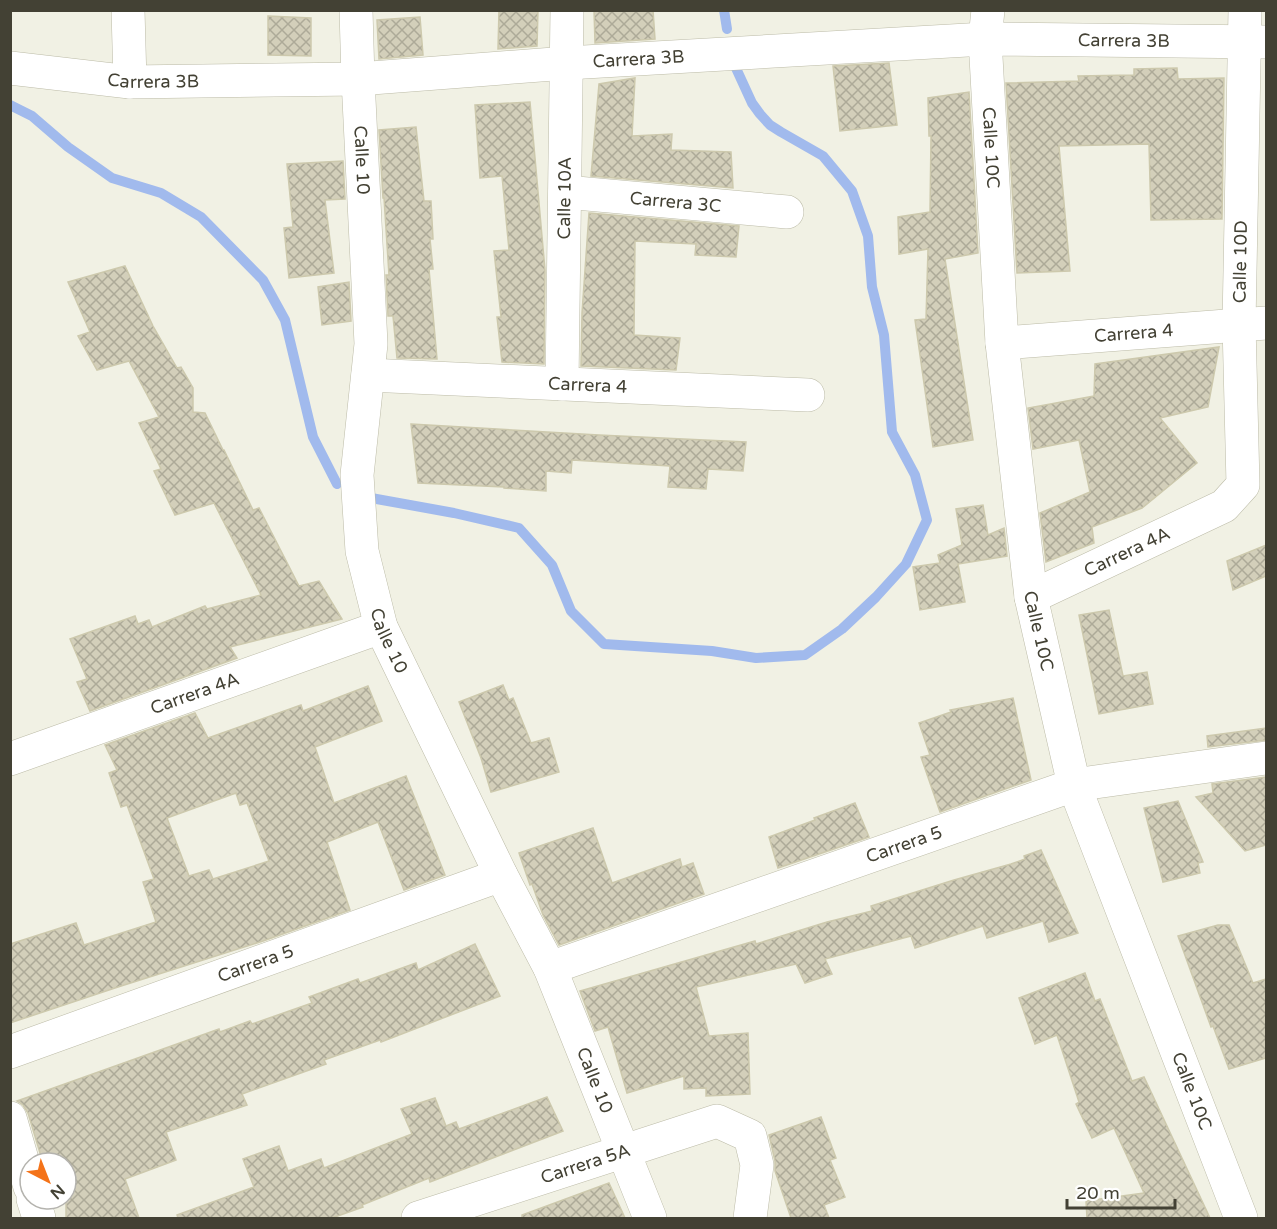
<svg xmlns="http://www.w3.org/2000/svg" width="1277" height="1229" font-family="'Varela Round',sans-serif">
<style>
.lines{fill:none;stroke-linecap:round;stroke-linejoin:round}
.stream{stroke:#a1baed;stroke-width:10}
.building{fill:url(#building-cross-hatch);stroke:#cdc9ad;stroke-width:1.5;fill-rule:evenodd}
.minor-casing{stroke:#bcbba7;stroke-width:34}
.minor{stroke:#fff;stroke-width:33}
.labels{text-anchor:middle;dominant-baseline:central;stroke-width:5;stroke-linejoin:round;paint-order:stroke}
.street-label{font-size:18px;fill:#434134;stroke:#fff}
</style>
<defs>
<pattern id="building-cross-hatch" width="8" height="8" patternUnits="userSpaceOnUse" patternTransform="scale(1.5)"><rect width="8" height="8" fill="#d3cfba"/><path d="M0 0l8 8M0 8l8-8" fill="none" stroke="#adaa98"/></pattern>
</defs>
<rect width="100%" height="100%" fill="#f1f1e4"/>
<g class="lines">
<g class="stream">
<polyline points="724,10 727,29"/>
<polyline points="10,105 32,116 68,147 112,178 161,193 201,217 263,280 285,320 313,437 337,484"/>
<polyline points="371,498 454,513 519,528 552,565 571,611 604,644 712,651 756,658 805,655 842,629 876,597 906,564 927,520 915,475 892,432 884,335 872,287 868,236 852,191 823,156 781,132 770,125 760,114 752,103 735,66"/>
</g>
</g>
<g class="building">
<polygon points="499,10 538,10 537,46 498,49"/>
<polygon points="594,10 653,10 655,39 595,43"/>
<polygon points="268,16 311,18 311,56 268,55"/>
<polygon points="420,17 423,55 379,59 377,20"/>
<polygon points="889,63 897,125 840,131 833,66"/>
<polygon points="1177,68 1178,79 1224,78 1222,219 1151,220 1149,144 1059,146 1070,271 1017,273 1006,83 1079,81 1078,76 1134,75 1134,69"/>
<polygon points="635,78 632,136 672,134 671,150 731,152 733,188 591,176 599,84"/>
<polygon points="969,92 978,253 945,259 973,440 933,447 915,320 926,319 928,249 899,254 898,217 930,212 931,136 929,136 928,98"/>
<polygon points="530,102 545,270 544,364 502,362 497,317 501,317 494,251 509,250 502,176 480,178 475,105"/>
<polygon points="416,127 424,201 431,201 433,239 430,239 433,269 429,269 437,359 397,358 393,316 388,316 386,275 389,275 384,198 383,198 379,130"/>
<polygon points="343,161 345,199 325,200 334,273 289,278 284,228 293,227 287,164"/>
<polygon points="589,213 739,226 736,257 695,255 696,244 635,241 634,335 680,338 676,370 581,366 582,313"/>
<polygon points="125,266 153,326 177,368 181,367 193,388 193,412 205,413 223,450 224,450 253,510 259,508 299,586 319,581 342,619 230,647 237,658 90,711 77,682 87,679 70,639 135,616 138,624 149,620 152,627 205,606 207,609 261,595 214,503 175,515 154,471 161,469 139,423 159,417 129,361 97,370 78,336 90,332 68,282"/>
<polygon points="349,282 351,321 322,325 318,287"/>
<polygon points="1219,347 1208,407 1160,418 1197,463 1142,508 1092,527 1094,543 1046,562 1040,513 1090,492 1079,440 1033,449 1028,408 1094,396 1095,364"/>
<polygon points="411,424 599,435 746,442 743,471 708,469 706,489 668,487 670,466 572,460 571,473 546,471 546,491 504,488 504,487 418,483"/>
<polygon points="983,505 988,535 1004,528 1007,556 958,564 965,602 920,610 913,567 940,563 938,555 962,545 956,509"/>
<polygon points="1266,545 1266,576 1233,590 1227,561"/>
<polygon points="1109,610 1123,676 1147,672 1153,704 1099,714 1079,615"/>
<polygon points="503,685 509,700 513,698 531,743 549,738 559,772 491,792 481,758 459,702"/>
<path d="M368,686L382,721L315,747L334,803L406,776L445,875L404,890L378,822L327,842L350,910L263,941L118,987L10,1023V944L76,923L84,945L156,922L143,882L154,879L127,805L121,807L109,773L117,770L105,745L195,713L208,738L301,705L303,711ZM236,793L240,805L247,803L269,861L213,879L209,870L189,876L167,818Z"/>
<polygon points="1013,698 1031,780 940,812 921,757 930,755 919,723 951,712 950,710"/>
<polygon points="1266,728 1266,740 1208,747 1207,736"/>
<polygon points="1266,777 1266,845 1245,851 1196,797 1213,793 1212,784"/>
<polygon points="1178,801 1203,862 1198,863 1200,873 1163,882 1144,808"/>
<polygon points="855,803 869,837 778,868 769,837 815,820 814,818"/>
<polygon points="593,828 612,883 680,859 682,867 693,863 704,894 559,945 543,915 532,884 530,885 519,853"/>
<polygon points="1041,850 1078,933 1049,942 1043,921 987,938 983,926 915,948 911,936 825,959 832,974 805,983 796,964 696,987 709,1036 748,1033 750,1094 706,1096 706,1088 684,1089 684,1076 627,1093 608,1027 595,1031 580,991 755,941 756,944 827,922 872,911 871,906 954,880 1011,864 1025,859 1024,856"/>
<polygon points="1218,925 1229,925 1253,983 1266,979 1266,1058 1229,1069 1213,1026 1211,1027 1178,936"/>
<polygon points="475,944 500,996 381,1042 380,1040 324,1060 326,1064 242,1094 247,1105 166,1132 176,1160 125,1179 139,1218 66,1218 66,1163 43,1163 28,1113 23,1105 17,1101 219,1029 220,1032 250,1021 252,1024 312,1003 309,997 358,979 360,983 416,963 418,970"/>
<polygon points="1085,973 1095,1001 1100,999 1132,1081 1144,1077 1210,1218 1087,1218 1086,1201 1144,1193 1114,1128 1092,1138 1076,1104 1079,1102 1057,1035 1035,1044 1019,998"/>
<polygon points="547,1097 563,1131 430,1182 429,1178 362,1205 363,1207 332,1218 178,1218 177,1215 254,1187 243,1159 279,1146 288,1171 321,1159 324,1168 412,1134 401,1109 435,1098 446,1126 456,1122 459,1129"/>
<polygon points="821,1117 836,1158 830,1160 845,1197 824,1205 829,1218 791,1218 775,1171 775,1161 769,1135"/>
<polygon points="609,1183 625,1218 522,1218 522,1215"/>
</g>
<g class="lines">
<g class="minor-casing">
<g id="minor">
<polyline points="128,10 130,82"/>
<path id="s1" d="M356,10L358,79L371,344L357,475L362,551L381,627L501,875L550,968L650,1218"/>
<path id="s2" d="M988,10L985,39L1002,343L1031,597L1074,785L1241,1218"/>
<path id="s3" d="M10,68L130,82L358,79L567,63L985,39L1266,42"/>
<path id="s4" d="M565,192L787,212"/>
<path id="s5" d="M1002,343L1266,323"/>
<path id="s6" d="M368,375L808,395"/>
<path id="s7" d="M562,384L567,10"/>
<path id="s8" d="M1031,597L1224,506L1243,485L1239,324L1245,10"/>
<path id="s9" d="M10,759L381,627"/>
<path id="s10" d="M550,968L1074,785L1266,758"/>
<path id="s11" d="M10,1052L501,875"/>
<polyline points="10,1118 30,1187"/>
<polyline points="33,1199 39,1218"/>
<path id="s12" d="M418,1218L717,1121L750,1136L757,1165L750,1218"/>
</g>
</g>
<use href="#minor" class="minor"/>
</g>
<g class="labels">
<g class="street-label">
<text stroke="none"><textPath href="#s3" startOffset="1116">Carrera 3B</textPath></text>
<text stroke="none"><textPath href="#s3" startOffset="630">Carrera 3B</textPath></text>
<text stroke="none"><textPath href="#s3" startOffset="144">Carrera 3B</textPath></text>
<text stroke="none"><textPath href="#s2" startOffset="138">Calle 10C</textPath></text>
<text stroke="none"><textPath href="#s1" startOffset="150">Calle 10</textPath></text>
<text stroke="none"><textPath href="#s7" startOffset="186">Calle 10A</textPath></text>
<text stroke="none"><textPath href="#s4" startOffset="111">Carrera 3C</textPath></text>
<text stroke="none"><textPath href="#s8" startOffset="465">Calle 10D</textPath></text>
<text stroke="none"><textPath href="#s5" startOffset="132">Carrera 4</textPath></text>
<text stroke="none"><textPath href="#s6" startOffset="220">Carrera 4</textPath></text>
<text stroke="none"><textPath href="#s8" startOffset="106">Carrera 4A</textPath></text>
<text stroke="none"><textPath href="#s2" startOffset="624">Calle 10C</textPath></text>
<text stroke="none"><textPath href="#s1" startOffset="636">Calle 10</textPath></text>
<text stroke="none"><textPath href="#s9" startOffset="196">Carrera 4A</textPath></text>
<text stroke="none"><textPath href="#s10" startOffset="375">Carrera 5</textPath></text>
<text stroke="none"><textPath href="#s11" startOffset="261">Carrera 5</textPath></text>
<text stroke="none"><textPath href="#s1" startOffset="1122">Calle 10</textPath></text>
<text stroke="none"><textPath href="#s2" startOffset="1110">Calle 10C</textPath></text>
<text stroke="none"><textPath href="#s12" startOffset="176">Carrera 5A</textPath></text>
</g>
</g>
<rect width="1277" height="1229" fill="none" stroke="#434134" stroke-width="24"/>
<g transform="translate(48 1181) rotate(138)"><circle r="28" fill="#ffffff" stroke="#b4b3ae" stroke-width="1.5"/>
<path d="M0-4.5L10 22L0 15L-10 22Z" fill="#f47319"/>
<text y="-9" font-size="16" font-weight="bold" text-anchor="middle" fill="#434134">N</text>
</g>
<path d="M1067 1199v9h108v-9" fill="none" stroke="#434134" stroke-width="3"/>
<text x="1076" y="1199" font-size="18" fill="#434134" stroke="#ffffff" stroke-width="4.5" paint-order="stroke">20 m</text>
</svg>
